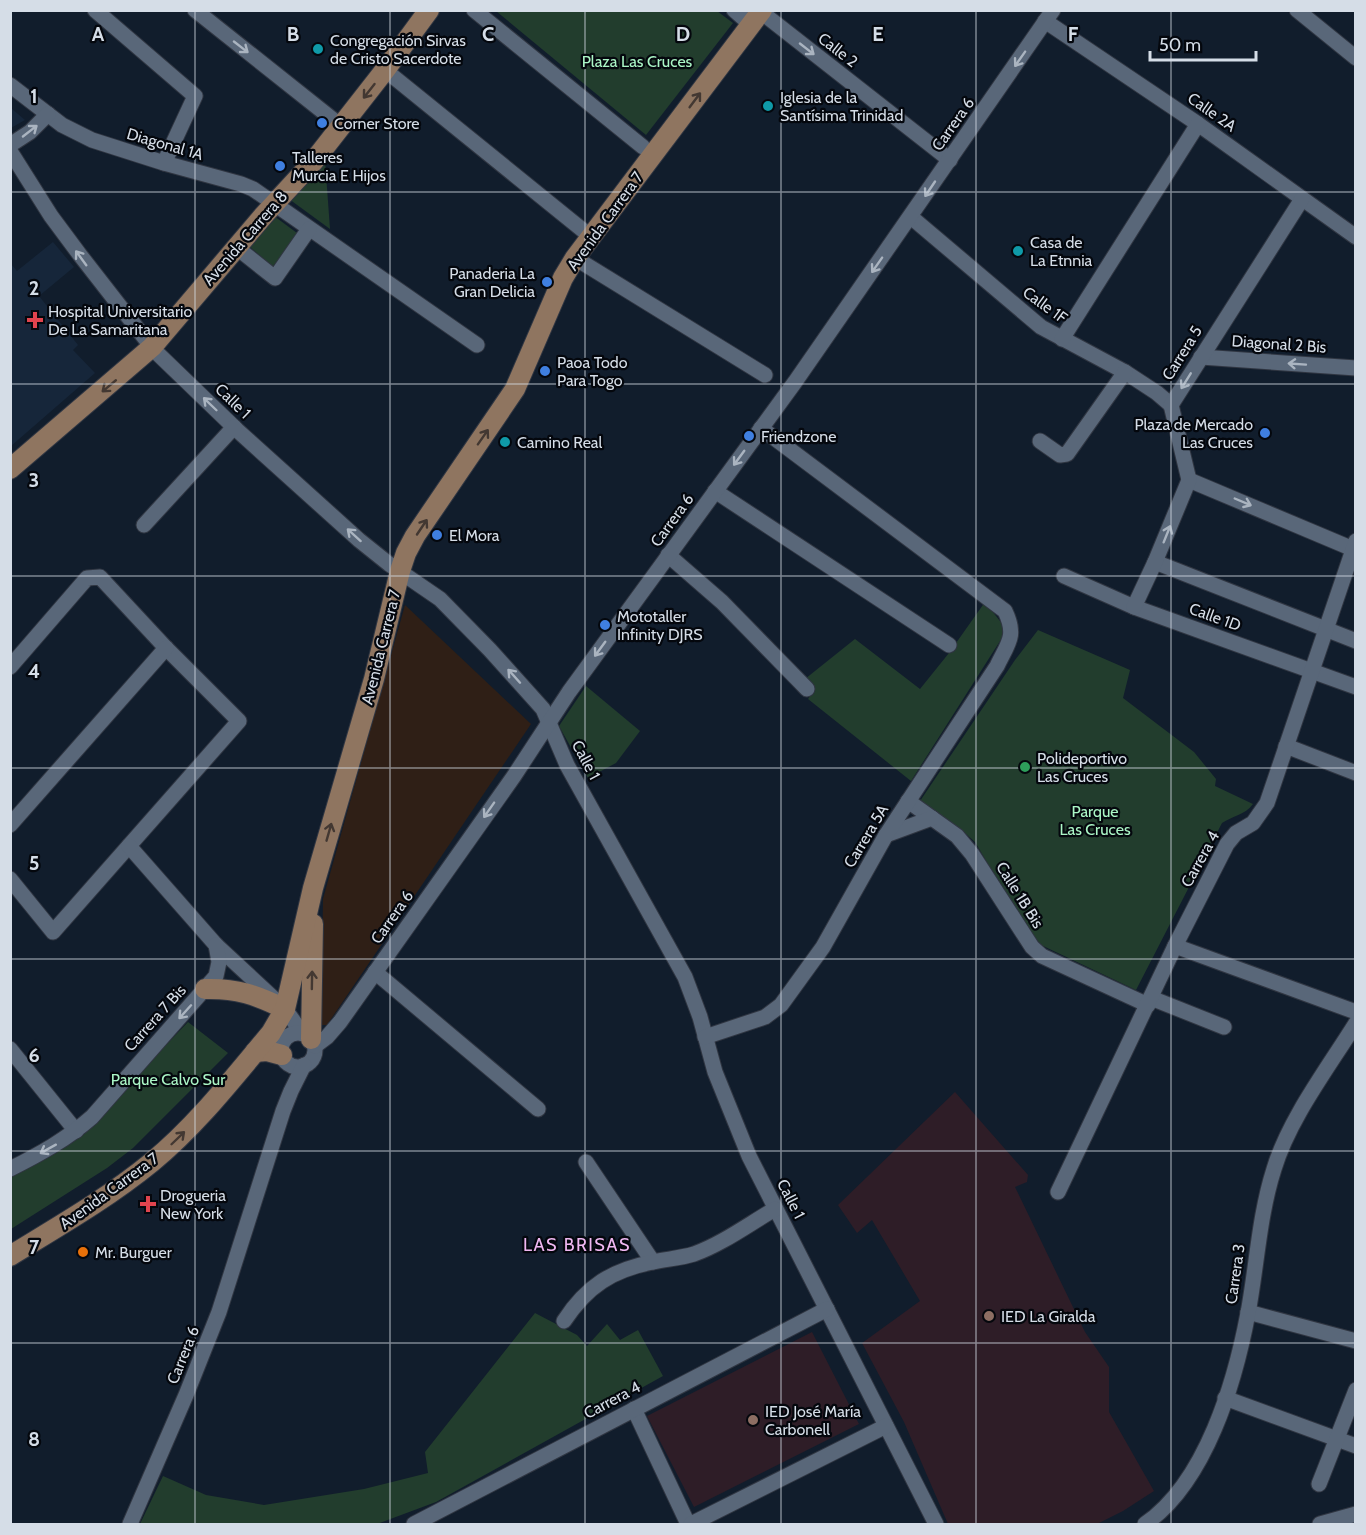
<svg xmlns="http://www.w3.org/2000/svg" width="1366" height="1535" font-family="Cabin,sans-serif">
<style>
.built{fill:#16263a}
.industrial{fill:#2f1f16}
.education{fill:#2e1d27}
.green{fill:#223d2d}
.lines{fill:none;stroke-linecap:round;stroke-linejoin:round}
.minor-casing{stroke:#303642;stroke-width:17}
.major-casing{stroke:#303642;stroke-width:22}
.minor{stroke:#596779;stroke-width:15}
.major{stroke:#8f7560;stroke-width:20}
.oneway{stroke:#aab4c0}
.oneway2{stroke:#433832}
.grid{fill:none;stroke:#d5dde7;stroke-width:1.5;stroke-opacity:0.55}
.culture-dot{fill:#0f9aa8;stroke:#04070d;stroke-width:2}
.shop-dot{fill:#3f7fe0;stroke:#04070d;stroke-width:2}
.health-dot{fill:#e0444e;stroke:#04070d;stroke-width:2}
.leisure-dot{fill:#2e9e5b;stroke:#04070d;stroke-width:2}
.food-dot{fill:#e8710a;stroke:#04070d;stroke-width:2}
.education-dot{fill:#8d6e63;stroke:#04070d;stroke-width:2}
.labels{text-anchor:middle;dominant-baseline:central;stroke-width:4.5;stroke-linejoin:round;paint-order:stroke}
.poi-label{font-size:16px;fill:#d5dde7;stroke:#04070d;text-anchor:start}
.street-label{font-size:16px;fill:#d5dde7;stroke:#04070d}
.park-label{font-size:16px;fill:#abf6c6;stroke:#04070d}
.neighbourhood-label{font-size:18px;letter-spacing:1.5px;fill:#efb7f1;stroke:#04070d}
.grid-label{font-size:20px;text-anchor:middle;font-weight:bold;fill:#d5dde7;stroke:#04070d;stroke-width:4.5;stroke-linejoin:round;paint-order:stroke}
</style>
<rect width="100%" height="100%" fill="#111d2c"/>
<g class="built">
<polygon points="11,108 25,120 11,128 10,128"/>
<polygon points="53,242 74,267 39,296 78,345 73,350 95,373 11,446 11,264 17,271"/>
</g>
<polygon class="industrial" points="405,605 531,724 327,1025 321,1025 323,899"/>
<g class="education">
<polygon points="955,1092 1028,1175 1027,1182 1015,1187 1085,1332 1109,1367 1109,1412 1154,1491 1123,1511 1097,1524 948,1524 904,1422 862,1343 920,1301 872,1220 857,1233 838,1205"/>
<polygon points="812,1332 859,1424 694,1507 647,1416"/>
</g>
<g class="green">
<polygon points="496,11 717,11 733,23 646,135"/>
<polygon points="325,160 330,229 289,199"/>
<polygon points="274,216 297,233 273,267 249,246"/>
<polygon points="985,602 1007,630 911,781 808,699 815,689 805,679 855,639 920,689 949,653"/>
<path d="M1038,630L1130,670L1123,698L1194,752L1216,779L1215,786L1253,804C1245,815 1232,816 1222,823L1136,990L1041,945L1024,925L975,842L965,833L918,804L1015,660Z"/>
<polygon points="586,686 640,731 616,763 588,778 559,726"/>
<polygon points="188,1022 228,1053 133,1148 107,1168 11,1229 11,1173 96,1118"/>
<polygon points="535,1313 577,1335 587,1346 607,1324 620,1340 638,1330 663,1376 436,1502 377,1524 140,1524 163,1476 206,1495 264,1505 364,1489 428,1473 425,1452"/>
</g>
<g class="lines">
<g class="minor-casing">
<g id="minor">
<polyline points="95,10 195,96 164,163"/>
<polyline points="195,10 341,126"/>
<polyline points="474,10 643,147"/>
<polyline points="734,10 751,25"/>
<polyline points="1297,10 1356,58"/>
<polyline points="761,12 950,160"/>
<polyline points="1045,21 1198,124 1356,237"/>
<polyline points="385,70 590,236"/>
<polyline points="10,85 62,125 92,140 164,163 241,184 253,189 477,345"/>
<polyline points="10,145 30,132 48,114"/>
<polyline points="10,151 51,216 80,255 154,350 237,430 359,540 389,564 440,599 490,650 543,709 567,765 685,977 700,1017 715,1072 749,1156 936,1524"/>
<polyline points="911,217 1041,327 1125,372 1157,393 1171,405"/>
<polyline points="236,247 275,278 309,229"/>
<polyline points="575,258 765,375"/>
<polyline points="1062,339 1198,124"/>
<polyline points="1201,357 1356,368"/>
<polyline points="1040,441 1060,455 1067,454 1125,372"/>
<polyline points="1189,480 1353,549"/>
<polyline points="715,491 949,645"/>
<polyline points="144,525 234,427"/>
<polyline points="668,555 722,602 807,689"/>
<polyline points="1155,562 1356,641"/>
<polyline points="1064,576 1134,607 1356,687"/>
<polyline points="1134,607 1155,562 1189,480 1171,405 1302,199"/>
<polyline points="10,667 87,578 100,577 166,648 239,721 53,932 10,879"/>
<polyline points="1286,746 1356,773"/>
<polyline points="908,801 957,836 972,854 1032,947 1042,956 1148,1005"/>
<polyline points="10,825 166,648"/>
<polyline points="886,835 932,818"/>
<polyline points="129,846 216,945 285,1009 302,1033"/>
<polyline points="1175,946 1356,1012"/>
<polyline points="375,972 538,1109"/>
<polyline points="1151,998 1224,1027"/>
<circle cx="298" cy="1050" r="17"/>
<path d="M705,1037L765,1017L781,1005L823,947L886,835L997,666C1008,643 1017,636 1005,611L761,428"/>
<polyline points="315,1046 327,1037 340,1022 514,776 569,692 795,382 1053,10"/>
<polyline points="10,1049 76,1131"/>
<polyline points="586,1162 653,1262"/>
<path d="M10,1169C40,1154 67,1139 92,1117L216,976L219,962L216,945"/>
<polyline points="1058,1192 1175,946 1227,844 1236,833 1253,823 1267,803 1356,541"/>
<polyline points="1248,1312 1356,1341"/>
<path d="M564,1321C587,1286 612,1270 653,1262C667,1259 681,1258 694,1254C722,1244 749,1224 775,1209"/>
<polyline points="1225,1398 1356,1446"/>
<polyline points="634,1409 688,1524"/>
<polyline points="1319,1484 1356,1390"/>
<polyline points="130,1524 186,1395 219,1312 283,1111 291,1091 304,1065"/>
<polyline points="414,1524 827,1309"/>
<polyline points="691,1524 886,1426"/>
<path d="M1145,1524C1206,1482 1235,1382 1248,1313C1257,1265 1259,1216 1274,1169C1289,1119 1328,1068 1356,1023"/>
<polyline points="1320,1524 1356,1514"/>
</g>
</g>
<g class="major-casing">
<g id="major">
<polyline points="10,469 152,347 264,215 313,162 385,70 429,10"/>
<path d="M205,989C237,988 256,995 285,1009"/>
<polyline points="311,1039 313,924"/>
<polyline points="255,1052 267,1051 282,1055"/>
<path d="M10,1256C59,1226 108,1198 152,1162C197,1125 234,1077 271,1033L285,1009L313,888L374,679L400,571L406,553L415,536L515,389L563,278L575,258L762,10"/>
</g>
</g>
<use href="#minor" class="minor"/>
<use href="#major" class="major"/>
</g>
<defs><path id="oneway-shaft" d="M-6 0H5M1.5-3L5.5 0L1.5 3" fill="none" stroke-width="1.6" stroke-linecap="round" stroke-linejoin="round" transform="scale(1.5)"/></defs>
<g class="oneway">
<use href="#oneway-shaft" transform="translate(241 47) rotate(38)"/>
<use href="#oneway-shaft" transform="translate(807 49) rotate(38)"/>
<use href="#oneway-shaft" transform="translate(1020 59) rotate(125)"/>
<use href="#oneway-shaft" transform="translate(30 131) rotate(-38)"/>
<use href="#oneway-shaft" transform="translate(930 189) rotate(124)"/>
<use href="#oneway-shaft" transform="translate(81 258) rotate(-126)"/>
<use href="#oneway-shaft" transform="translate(877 265) rotate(125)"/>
<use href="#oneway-shaft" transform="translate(1297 364) rotate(-176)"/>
<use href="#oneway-shaft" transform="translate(1186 381) rotate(122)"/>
<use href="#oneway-shaft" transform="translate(210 404) rotate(-136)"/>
<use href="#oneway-shaft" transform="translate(739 458) rotate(126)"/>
<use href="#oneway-shaft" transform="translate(1243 502) rotate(23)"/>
<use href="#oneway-shaft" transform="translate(1167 534) rotate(-68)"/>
<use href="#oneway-shaft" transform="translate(354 535) rotate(-138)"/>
<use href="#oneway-shaft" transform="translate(600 649) rotate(126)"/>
<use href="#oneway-shaft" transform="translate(514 676) rotate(-132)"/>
<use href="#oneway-shaft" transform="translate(489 810) rotate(125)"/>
<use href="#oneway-shaft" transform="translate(185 1012) rotate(132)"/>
<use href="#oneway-shaft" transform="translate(48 1149) rotate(151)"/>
</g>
<g class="oneway2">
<use href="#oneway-shaft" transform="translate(369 91) rotate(128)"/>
<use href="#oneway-shaft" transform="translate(695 100) rotate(-53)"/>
<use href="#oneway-shaft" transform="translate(109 386) rotate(140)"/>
<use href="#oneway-shaft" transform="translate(483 437) rotate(-55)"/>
<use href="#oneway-shaft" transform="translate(422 527) rotate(-56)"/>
<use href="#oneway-shaft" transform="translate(329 832) rotate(-74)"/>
<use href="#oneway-shaft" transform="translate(312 980) rotate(-89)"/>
<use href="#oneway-shaft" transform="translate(178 1138) rotate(-44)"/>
</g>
<path class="grid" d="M195,10V1524M390,10V1524M585,10V1524M781,10V1524M976,10V1524M1171,10V1524M10,192H1356M10,384H1356M10,576H1356M10,768H1356M10,959H1356M10,1151H1356M10,1343H1356"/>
<g class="culture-dot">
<circle cx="318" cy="49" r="6"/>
<circle cx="768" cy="106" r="6"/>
<circle cx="1018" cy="251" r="6"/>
<circle cx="505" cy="442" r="6"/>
</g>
<g class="shop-dot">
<circle cx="322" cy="123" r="6"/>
<circle cx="280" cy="166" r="6"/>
<circle cx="547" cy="282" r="6"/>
<circle cx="545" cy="371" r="6"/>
<circle cx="1265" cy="433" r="6"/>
<circle cx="749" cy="436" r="6"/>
<circle cx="437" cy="535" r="6"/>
<circle cx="605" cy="625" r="6"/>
</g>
<g class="health-dot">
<path d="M32 311h6v6h6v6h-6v6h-6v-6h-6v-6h6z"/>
<path d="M145 1195h6v6h6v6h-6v6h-6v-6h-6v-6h6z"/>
</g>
<circle class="leisure-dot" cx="1025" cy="767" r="6"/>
<circle class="food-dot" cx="83" cy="1252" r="6"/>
<g class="education-dot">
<circle cx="989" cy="1316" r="6"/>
<circle cx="753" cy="1420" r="6"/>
</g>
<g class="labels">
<g class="poi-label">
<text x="330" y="40">Congregación Sirvas<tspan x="330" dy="18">de Cristo Sacerdote</tspan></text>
<text x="780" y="97">Iglesia de la<tspan x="780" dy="18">Santísima Trinidad</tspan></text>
<text x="334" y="123">Corner Store</text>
<text x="292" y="157">Talleres<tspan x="292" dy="18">Murcia E Hijos</tspan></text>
<text x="1030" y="242">Casa de<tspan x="1030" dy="18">La Etnnia</tspan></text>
<text x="535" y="273" text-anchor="end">Panaderia La<tspan x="535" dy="18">Gran Delicia</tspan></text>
<text x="48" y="311">Hospital Universitario<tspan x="48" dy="18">De La Samaritana</tspan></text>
<text x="557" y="362">Paoa Todo<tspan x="557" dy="18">Para Togo</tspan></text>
<text x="1253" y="424" text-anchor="end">Plaza de Mercado<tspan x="1253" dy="18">Las Cruces</tspan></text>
<text x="761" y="436">Friendzone</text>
<text x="517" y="442">Camino Real</text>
<text x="449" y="535">El Mora</text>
<text x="617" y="616">Mototaller<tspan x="617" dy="18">Infinity DJRS</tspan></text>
<text x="1037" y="758">Polideportivo<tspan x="1037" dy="18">Las Cruces</tspan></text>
<text x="160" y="1195">Drogueria<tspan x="160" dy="18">New York</tspan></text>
<text x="95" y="1252">Mr. Burguer</text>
<text x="1001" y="1316">IED La Giralda</text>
<text x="765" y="1411">IED José María<tspan x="765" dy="18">Carbonell</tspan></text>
</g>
<g class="street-label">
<text transform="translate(838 50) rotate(38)">Calle 2</text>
<text transform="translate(1212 112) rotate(35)">Calle 2A</text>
<text transform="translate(953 124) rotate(-55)">Carrera 6</text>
<text transform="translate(165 144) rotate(16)">Diagonal 1A</text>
<text transform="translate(605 221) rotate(-54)">Avenida Carrera 7</text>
<text transform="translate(245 238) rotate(-49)">Avenida Carrera 8</text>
<text transform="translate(1045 305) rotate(36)">Calle 1F</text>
<text transform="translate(1279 344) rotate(4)">Diagonal 2 Bis</text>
<text transform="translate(1182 353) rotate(-58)">Carrera 5</text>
<text transform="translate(233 401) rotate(44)">Calle 1</text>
<text transform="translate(672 520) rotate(-54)">Carrera 6</text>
<text transform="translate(1215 617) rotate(20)">Calle 1D</text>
<text transform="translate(381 647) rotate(-76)">Avenida Carrera 7</text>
<text transform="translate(586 760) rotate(62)">Calle 1</text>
<text transform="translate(866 836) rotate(-59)">Carrera 5A</text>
<text transform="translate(1200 859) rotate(-61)">Carrera 4</text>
<text transform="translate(1020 895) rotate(58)">Calle 1B Bis</text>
<text transform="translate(392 917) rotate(-55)">Carrera 6</text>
<text transform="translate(155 1018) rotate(-48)">Carrera 7 Bis</text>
<text transform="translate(109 1191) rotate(-36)">Avenida Carrera 7</text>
<text transform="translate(791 1199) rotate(63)">Calle 1</text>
<text transform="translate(1235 1274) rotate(-82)">Carrera 3</text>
<text transform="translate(183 1355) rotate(-68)">Carrera 6</text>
<text transform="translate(612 1400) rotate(-28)">Carrera 4</text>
</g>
<g class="park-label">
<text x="637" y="61">Plaza Las Cruces</text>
<text x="1095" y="811">Parque<tspan x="1095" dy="18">Las Cruces</tspan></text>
<text x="168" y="1079">Parque Calvo Sur</text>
</g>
<g class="neighbourhood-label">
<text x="577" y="1245">LAS BRISAS</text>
</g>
</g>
<g class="grid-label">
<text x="98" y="41">A</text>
<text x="293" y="41">B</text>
<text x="488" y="41">C</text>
<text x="683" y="41">D</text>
<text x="878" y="41">E</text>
<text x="1073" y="41">F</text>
<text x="34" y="103">1</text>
<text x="34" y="295">2</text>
<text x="34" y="487">3</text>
<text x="34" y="678">4</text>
<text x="34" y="870">5</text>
<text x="34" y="1062">6</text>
<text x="34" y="1254">7</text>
<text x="34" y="1446">8</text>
</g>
<rect width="1366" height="1535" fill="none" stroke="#d5dde7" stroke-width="24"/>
<path d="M1150 51v9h106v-9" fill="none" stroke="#d5dde7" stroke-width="3"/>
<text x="1159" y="51" font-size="18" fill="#d5dde7" stroke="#04070d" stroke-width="4.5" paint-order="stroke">50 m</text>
</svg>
